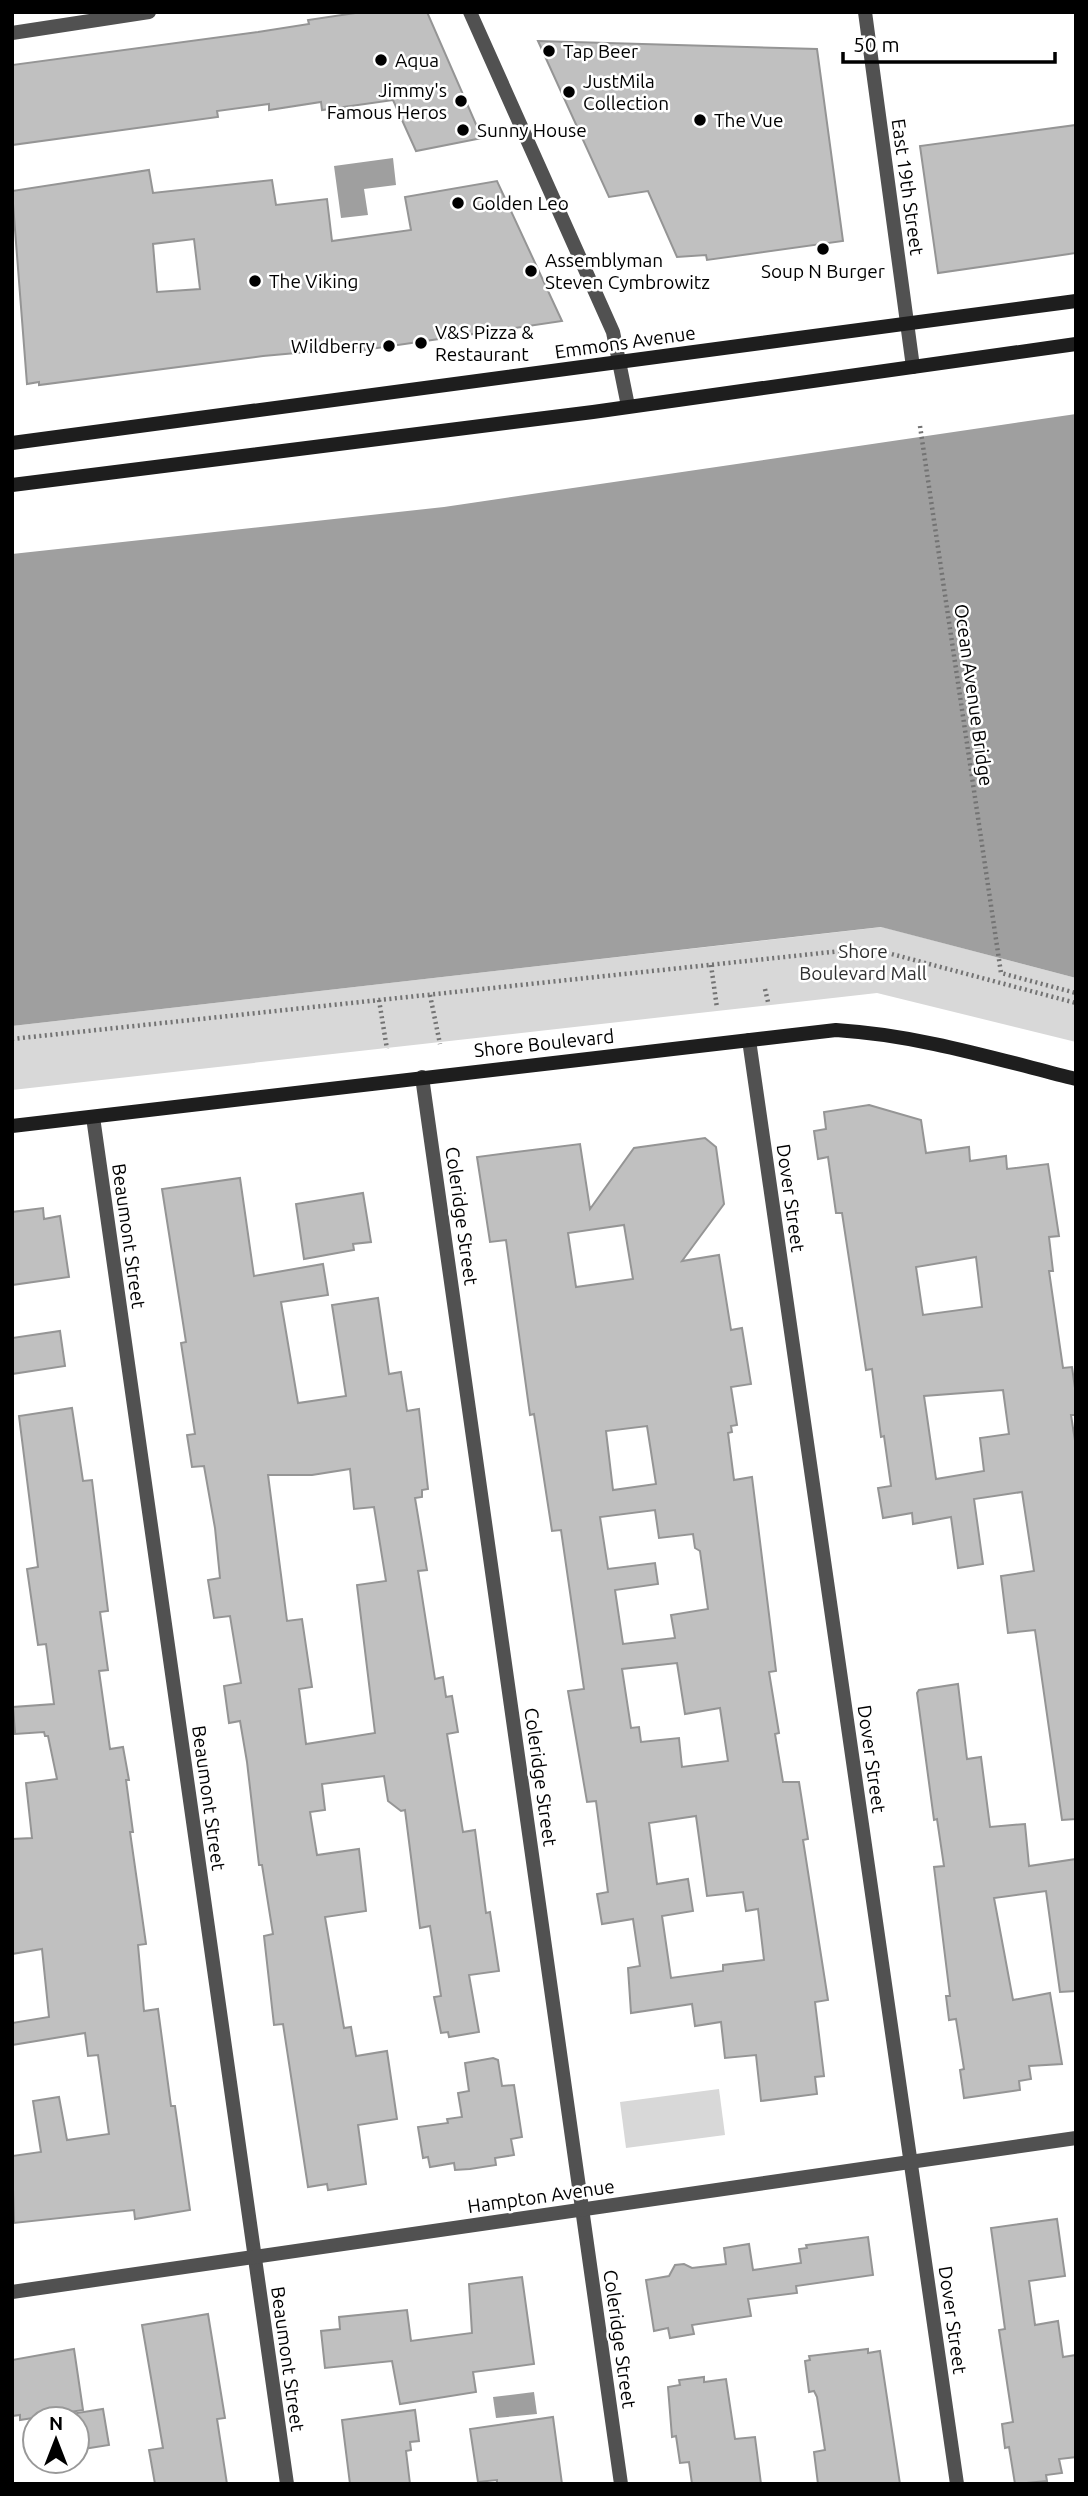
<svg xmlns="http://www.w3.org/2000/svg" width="1088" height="2496" font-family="Ubuntu,sans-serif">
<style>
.green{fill:#d8d8d8}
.water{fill:#9f9f9f}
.building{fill:#c0c0c0;stroke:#959595;stroke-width:2;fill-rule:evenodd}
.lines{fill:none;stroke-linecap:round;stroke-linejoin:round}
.path{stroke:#737373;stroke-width:4.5;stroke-dasharray:2 3.5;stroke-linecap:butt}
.minor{stroke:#515151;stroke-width:14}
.secondary{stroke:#1e1e1e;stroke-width:14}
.poi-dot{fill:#000;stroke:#fff;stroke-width:2.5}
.labels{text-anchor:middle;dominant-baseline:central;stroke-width:5;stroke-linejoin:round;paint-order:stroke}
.poi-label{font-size:19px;fill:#000;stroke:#fff;text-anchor:start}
.street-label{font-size:19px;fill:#000;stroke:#fff}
.park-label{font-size:19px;fill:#2f2f2f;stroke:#fff}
</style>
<rect width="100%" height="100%" fill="#fff"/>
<g class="green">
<polygon points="882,927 1076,978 1076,1042 877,993 12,1090 12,1026"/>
<polygon points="719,2089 725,2135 626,2148 620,2102"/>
</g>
<g class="water">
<polygon points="393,158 396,185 364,189 368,215 341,218 334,166"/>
<polygon points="1076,414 1076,978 881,927 12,1026 12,554 444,507"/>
<polygon points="534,2392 537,2414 496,2418 493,2397"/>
</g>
<g class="building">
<polygon points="362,12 427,12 482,138 416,151 393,100 322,110 321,102 269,110 269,104 217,111 218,117 12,145 12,65 258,32 309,24 308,20"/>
<polygon points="538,41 817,49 843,241 707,260 706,255 677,257 648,191 609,197"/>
<polygon points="1076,125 1076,253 938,273 920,146"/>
<path d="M149,170L153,193L272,180L276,205L327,199L332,241L411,230L405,197L497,181L562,321L364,350L363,347L263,356L39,385V382L27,384L12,191ZM194,239L200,289L157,292L153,244Z"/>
<path d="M869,1105L921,1120L926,1153L969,1147L970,1161L1006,1156L1007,1169L1048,1164L1059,1236L1049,1237L1053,1271H1049L1063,1368L1072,1367L1076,1395V1415H1071L1076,1447V1819L1062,1820L1035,1630L1008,1633L1001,1576L1034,1571L1022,1492L974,1499L983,1564L958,1568L951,1517L913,1524L912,1513L883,1518L878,1488L891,1486L884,1436L881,1437L872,1369L866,1370L842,1213H836L828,1157L818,1159L814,1131L826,1129L824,1112ZM976,1257L982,1307L923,1315L916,1267ZM1003,1390L1009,1434L980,1438L984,1471L936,1479L924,1396Z"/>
<path d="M705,1138L716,1147L724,1204L682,1261L719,1255L731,1330L742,1328L751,1384L731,1387L737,1425L731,1426L732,1432L728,1433L734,1480L752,1477L776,1671L769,1672L779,1733L775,1734L783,1782H799L808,1839L803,1840L828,2000L815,2002L824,2076L815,2077L817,2094L761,2101L756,2055L725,2058L721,2022L695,2026L692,2004L631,2013L628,1968L640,1966L633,1919L602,1924L597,1894L608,1892L596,1801L587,1802L568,1691L584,1689L561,1530L552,1531L534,1414L530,1415L506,1240L490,1242L477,1157L580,1144L590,1209L634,1148ZM624,1225L633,1279L576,1287L568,1233ZM647,1426L656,1484L613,1490L606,1431ZM655,1510L659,1538L693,1534L695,1548L700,1551L708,1609L671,1615L675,1638L623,1644L615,1590L658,1584L655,1563L608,1569L600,1517ZM677,1663L685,1714L720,1708L728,1761L682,1767L679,1738L641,1742L639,1727L631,1728L622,1669ZM696,1816L707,1896L743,1892L746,1911L758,1909L764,1960L723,1965V1971L671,1978L662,1916L693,1911L688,1879L657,1884L649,1823Z"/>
<path d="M240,1178L254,1276L323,1264L328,1295L281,1302L298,1403L346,1396L332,1305L378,1298L389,1374L401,1372L407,1411L419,1409L428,1489L422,1490V1497L415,1498L427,1570L418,1571L435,1679L443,1677L446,1697L452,1696L458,1732L447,1734L463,1832L475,1830L486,1913L490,1912L499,1971L469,1975L479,2032L449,2037L448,2032L441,2033L434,1997L441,1996L430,1926L420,1928L405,1810L401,1811L388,1801L384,1776L322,1784L325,1810L310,1812L317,1855L359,1849L366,1911L325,1917L344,2028L351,2027L356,2056L387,2051L397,2119L358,2125L366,2184L328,2190L327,2184L308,2187L283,2024L274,2025L264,1936L273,1934L262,1865H259L247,1762L240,1721L229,1723L224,1686L241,1683L230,1616L214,1618L208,1580L220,1578L215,1528L204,1466L192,1467L187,1435L195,1434L181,1343L186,1342L162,1189ZM350,1469L354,1509L374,1507L386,1581L357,1585L375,1733L306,1744L299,1689L312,1687L302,1619L287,1621L268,1475H312Z"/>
<polygon points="363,1193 371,1242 353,1244 354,1250 304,1259 296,1204"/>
<polygon points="43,1208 44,1219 60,1216 69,1277 12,1285 12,1212"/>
<polygon points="60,1331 65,1366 12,1374 12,1338"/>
<polygon points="72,1408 83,1481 92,1480 108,1611 100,1612 108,1670 99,1671 110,1749 123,1747 129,1780 126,1780 133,1832 130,1832 146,1944 138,1945 144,2011 158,2009 171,2106 175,2106 190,2210 135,2219 134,2210 14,2223 12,2156 41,2152 33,2101 59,2097 67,2140 109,2134 98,2055 88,2056 85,2033 12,2045 12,2023 49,2017 42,1949 12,1954 12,1839 32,1838 26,1783 57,1779 48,1736 45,1736 44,1732 15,1734 13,1707 54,1704 46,1644 38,1645 27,1569 38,1567 19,1416"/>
<polygon points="958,1684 967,1759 981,1757 990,1827 1025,1824 1029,1866 1076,1859 1076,1991 1060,1992 1046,1891 994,1898 1013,2000 1050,1993 1062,2064 1029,2066 1031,2079 1019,2081 1020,2090 964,2098 960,2070 964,2069 956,2019 949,2020 946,1996 950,1996 934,1867 944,1866 937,1819 934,1820 917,1693 919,1690"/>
<polygon points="493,2058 498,2060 502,2086 514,2085 522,2137 511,2139 514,2155 495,2158 496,2165 470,2169 455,2170 454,2163 430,2167 428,2157 423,2158 418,2127 448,2123 447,2119 462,2117 458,2093 469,2091 465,2063"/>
<polygon points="1057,2219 1065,2276 1029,2281 1035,2325 1058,2321 1063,2357 1076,2355 1076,2457 1059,2459 1062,2473 1046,2475 1047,2481 1015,2484 1009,2447 1005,2448 1002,2424 1013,2422 999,2330 1005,2329 991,2228"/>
<polygon points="868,2237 873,2275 796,2286 797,2293 748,2299 751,2316 692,2325 694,2334 670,2338 668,2328 654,2331 646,2280 669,2276 675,2265 684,2264 692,2268 726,2264 724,2248 749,2244 753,2270 801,2263 799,2249 807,2248 806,2245"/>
<polygon points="522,2277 534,2364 473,2372 476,2392 400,2404 392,2361 325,2368 321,2331 340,2329 339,2317 407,2310 411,2341 472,2333 469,2284"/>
<polygon points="208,2314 225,2418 217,2419 227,2484 155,2484 149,2450 163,2448 142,2325"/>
<polygon points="74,2349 83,2410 20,2420 20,2415 12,2416 12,2360"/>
<polygon points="868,2349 868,2353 880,2351 900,2484 818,2484 814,2452 825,2450 817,2397 814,2391 809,2392 805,2361 810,2360 809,2356"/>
<polygon points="704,2377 704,2382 726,2379 735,2439 755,2437 761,2484 692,2484 689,2462 680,2463 676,2436 672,2437 668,2387 680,2385 679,2380"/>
<polygon points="103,2409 109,2445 77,2450 77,2413"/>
<polygon points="415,2410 419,2441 410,2442 411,2450 406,2451 410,2484 350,2484 342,2420"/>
<polygon points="553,2417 562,2484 497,2484 497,2480 478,2482 470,2429"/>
</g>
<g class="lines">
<g class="path">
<polyline points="920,426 1001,973 1076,993"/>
<polyline points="711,965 717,1008"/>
<polyline points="765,989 768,1002"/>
<polyline points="430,995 440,1044"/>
<polyline points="379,1000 387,1049"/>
<polyline points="12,1039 869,948 1076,1003"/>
</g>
<g class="minor">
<polyline points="470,12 613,332 628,406"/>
<polyline points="865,12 913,367"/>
<polyline points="12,33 149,12"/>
<polyline points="749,1040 957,2484"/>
<polyline points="422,1077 621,2484"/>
<polyline points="93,1117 287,2484"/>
<polyline points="12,2292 1076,2138"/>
</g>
<g class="secondary">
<polyline points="12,443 1076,301"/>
<polyline points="12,485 593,412 1076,344"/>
<path d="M12,1126L836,1030C918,1035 996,1059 1076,1079"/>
</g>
</g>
<g class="poi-dot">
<circle cx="549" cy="51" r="7"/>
<circle cx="381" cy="60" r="7"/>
<circle cx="569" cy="92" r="7"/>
<circle cx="461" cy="101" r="7"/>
<circle cx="700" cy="120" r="7"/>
<circle cx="463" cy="130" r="7"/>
<circle cx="458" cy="203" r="7"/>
<circle cx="823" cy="249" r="7"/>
<circle cx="531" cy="271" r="7"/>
<circle cx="255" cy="281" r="7"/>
<circle cx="421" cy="343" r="7"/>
<circle cx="389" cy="346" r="7"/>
</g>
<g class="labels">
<g class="poi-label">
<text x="563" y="51">Tap Beer</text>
<text x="395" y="60">Aqua</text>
<text x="583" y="81">JustMila<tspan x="583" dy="22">Collection</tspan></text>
<text x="447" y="90" text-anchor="end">Jimmy's<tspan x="447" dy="22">Famous Heros</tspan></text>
<text x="714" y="120">The Vue</text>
<text x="477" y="130">Sunny House</text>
<text x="472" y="203">Golden Leo</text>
<text x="545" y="260">Assemblyman<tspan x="545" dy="22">Steven Cymbrowitz</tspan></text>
<text x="823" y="271" text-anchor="middle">Soup N Burger</text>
<text x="269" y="281">The Viking</text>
<text x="435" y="332">V&amp;S Pizza &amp;<tspan x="435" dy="22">Restaurant</tspan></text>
<text x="375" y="346" text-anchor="end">Wildberry</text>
</g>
<g class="street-label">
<text transform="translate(908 187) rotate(82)">East 19th Street</text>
<text transform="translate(625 342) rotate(-8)">Emmons Avenue</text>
<text transform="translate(974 695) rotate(82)">Ocean Avenue Bridge</text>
<text transform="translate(544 1043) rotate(-6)">Shore Boulevard</text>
<text transform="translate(791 1198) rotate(82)">Dover Street</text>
<text transform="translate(462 1216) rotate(82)">Coleridge Street</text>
<text transform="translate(129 1236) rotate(82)">Beaumont Street</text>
<text transform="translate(872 1759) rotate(82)">Dover Street</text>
<text transform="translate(541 1777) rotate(82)">Coleridge Street</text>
<text transform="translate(209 1798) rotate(82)">Beaumont Street</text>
<text transform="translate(541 2196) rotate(-8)">Hampton Avenue</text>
<text transform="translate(953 2320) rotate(82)">Dover Street</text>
<text transform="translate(620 2339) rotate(82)">Coleridge Street</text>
<text transform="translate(288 2359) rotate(82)">Beaumont Street</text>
</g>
<g class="park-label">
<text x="863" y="951">Shore<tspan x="863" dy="22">Boulevard Mall</tspan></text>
</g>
</g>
<rect width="1088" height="2496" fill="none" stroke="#000000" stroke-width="28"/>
<g transform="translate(56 2440)"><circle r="33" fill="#ffffff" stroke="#999999" stroke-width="2"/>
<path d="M0-5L12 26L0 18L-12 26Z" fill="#000000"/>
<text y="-10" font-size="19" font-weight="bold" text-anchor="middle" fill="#000000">N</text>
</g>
<path d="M843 52v10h212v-10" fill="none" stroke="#000000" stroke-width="3.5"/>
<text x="853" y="52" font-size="21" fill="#000000" stroke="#ffffff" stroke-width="5" paint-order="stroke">50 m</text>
</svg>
